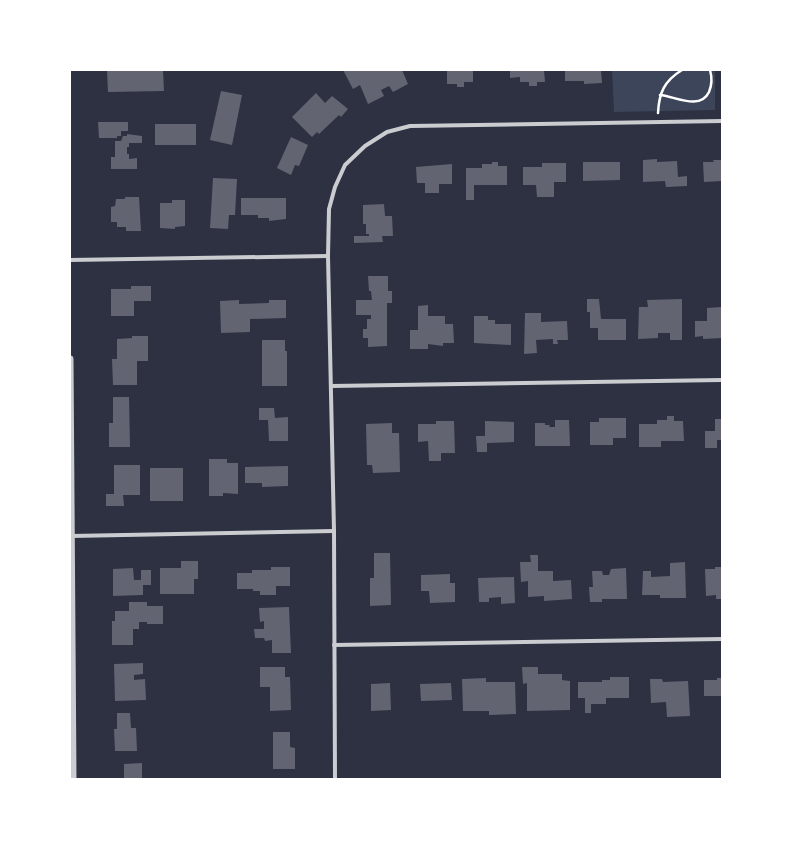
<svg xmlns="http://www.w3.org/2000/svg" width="792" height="849" font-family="'Sofia Sans Condensed',sans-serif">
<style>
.green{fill:#3c4559}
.building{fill:#626471}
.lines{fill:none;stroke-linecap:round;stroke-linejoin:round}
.path{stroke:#fff;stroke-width:2.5}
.minor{stroke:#caccd0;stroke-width:4}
.tertiary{stroke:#caccd0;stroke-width:7}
</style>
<rect width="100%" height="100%" fill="#2d3142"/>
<polygon class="green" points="612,70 715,70 715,110 614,112"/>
<g class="building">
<polygon points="107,70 163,70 164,91 108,92"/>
<polygon points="343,70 402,70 408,84 393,92 389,86 381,90 384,96 368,104 360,85 353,89"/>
<polygon points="447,70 473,70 473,82 464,82 464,87 457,87 457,84 447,84"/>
<polygon points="510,70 544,70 545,82 537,82 537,86 529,86 529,82 520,82 520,77 510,78"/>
<polygon points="565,70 601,70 602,83 584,84 584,81 565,81"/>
<polygon points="221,91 242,95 232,145 210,140"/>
<polygon points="316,93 325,103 332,96 348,109 341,117 339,115 319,134 317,132 312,137 292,117"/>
<polygon points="98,122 128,122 128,131 121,131 121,136 117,136 117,138 99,138"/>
<rect x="155" y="124" width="41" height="21"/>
<polygon points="127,134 142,136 142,143 129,143 129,147 127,147 127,154 129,154 129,159 137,158 137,169 111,169 111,157 115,157 115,141 121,141 123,136 127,136"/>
<polygon points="291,137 308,145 299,166 295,165 291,175 277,168"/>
<polygon points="657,159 657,162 677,161 678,177 687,176 687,186 666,187 665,181 643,182 643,160"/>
<polygon points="713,160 722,160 722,181 704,182 703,162 714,162"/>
<polygon points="492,162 498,162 498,166 507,166 507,185 474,185 474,200 466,200 466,168 482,168 482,164 492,164"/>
<polygon points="583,162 620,162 620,180 583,181"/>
<polygon points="542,163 566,163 566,182 554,182 554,197 537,197 536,185 523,185 523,167 542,167"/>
<polygon points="452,164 452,184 439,184 439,193 425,193 425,183 417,183 416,167"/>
<polygon points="213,178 237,179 235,215 229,215 228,229 210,228"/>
<polygon points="125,197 139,197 141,231 126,231 126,227 117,227 117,222 111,222 111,207 115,206 116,199 125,199"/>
<polygon points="241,198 286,198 286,219 269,221 269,218 258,218 258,215 241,215"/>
<polygon points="172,200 185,200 185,226 175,227 175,229 160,228 160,203 172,203"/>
<polygon points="384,204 385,216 392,216 393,236 382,236 383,242 354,243 354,236 369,236 369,234 366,234 366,224 363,224 363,205"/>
<polygon points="368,276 388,276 388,291 392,291 392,303 387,303 387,346 368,347 368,338 363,338 363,329 367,329 367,319 371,319 371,315 356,315 356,300 372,300 371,291 369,291"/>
<polygon points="131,286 151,286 151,301 134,301 134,316 111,316 111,289 131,289"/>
<polygon points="587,299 599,299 601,319 626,319 626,340 598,340 598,328 590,328 590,312 587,312"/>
<polygon points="682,299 682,340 670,340 670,333 658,333 658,338 638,339 639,307 648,307 647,300"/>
<polygon points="239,300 239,304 269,303 269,300 286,300 286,318 250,319 250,332 221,333 220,301"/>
<polygon points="428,305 428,316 445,316 445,324 453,324 454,343 443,343 443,346 428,344 428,349 410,349 410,330 418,330 418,306"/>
<polygon points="721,307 722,338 703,339 703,336 695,337 695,321 707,321 707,308"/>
<polygon points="525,313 541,313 541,322 567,321 568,340 557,340 558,344 553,344 553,339 536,340 537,353 524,354"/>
<polygon points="474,316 488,316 488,320 495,320 495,324 511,324 511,345 474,343"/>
<polygon points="132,336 148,336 148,361 137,361 137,385 113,385 112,359 117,359 117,339 132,338"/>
<polygon points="262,340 285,340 285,351 287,351 287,386 262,386"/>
<polygon points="113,397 129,397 130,447 109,447 109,423 113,423"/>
<polygon points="259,408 274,408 275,418 288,417 288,441 269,441 268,420 259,420"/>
<polygon points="667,416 674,416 674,421 683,421 684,441 661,441 661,447 639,447 639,424 657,424 657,420 667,420"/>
<polygon points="599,418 626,418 626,438 613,438 613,445 590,445 590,422 599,422"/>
<polygon points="715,419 722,419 722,440 717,440 717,448 705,448 705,431 715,431"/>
<polygon points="555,420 569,420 570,446 535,446 535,423 545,423 545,425 550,425 549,427 555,427"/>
<polygon points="436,421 454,421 455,453 441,453 441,461 429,461 428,441 418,442 418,424 436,424"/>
<polygon points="485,421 514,422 514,442 487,443 487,452 477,452 476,436 485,436"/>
<polygon points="392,423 392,433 399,433 400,472 373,473 372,465 367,465 366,424"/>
<polygon points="209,459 227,459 227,463 238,463 238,494 223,493 223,496 209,496"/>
<polygon points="114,465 140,465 140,495 123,495 124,506 106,506 106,494 114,494"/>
<polygon points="288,466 288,486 262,487 262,483 245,483 245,467"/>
<rect x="150" y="468" width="33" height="33"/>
<polygon points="374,553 390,553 391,605 370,606 370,578 374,578"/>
<polygon points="530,555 538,555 538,571 553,571 553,581 571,580 572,599 544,601 544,596 528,597 528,581 521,582 520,562 531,562"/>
<polygon points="181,561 198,561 198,579 194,579 194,594 160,594 160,568 181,568"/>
<polygon points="685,562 686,598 660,598 660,595 642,595 643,571 651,571 651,577 670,576 670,563"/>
<polygon points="271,567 290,567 290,586 276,586 276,595 260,595 260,591 253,591 253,589 237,589 237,573 252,573 252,570 271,570"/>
<polygon points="715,567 722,567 722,599 716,599 716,595 706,596 705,569 715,569"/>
<polygon points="133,568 134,580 141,580 141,570 151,570 151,585 143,585 143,595 113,596 113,569"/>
<polygon points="626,568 627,599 602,599 602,602 590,602 589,587 593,587 592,571 602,571 603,575 609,575 611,569"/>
<polygon points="450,574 450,583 455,583 455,602 430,603 429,591 421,591 421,575"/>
<polygon points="514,577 515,603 501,604 501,597 489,598 489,602 479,602 478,578"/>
<polygon points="129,602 147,602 147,606 163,606 163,624 147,624 147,622 139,622 139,629 133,629 133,645 112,645 112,621 115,621 115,611 129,611"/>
<polygon points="289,607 291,653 272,653 272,640 265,641 264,638 255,638 254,629 264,629 264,621 260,622 259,608"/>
<polygon points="143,663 143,674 134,675 134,680 145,679 146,700 115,701 114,664"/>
<polygon points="260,667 285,667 285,677 290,677 291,710 270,711 270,687 260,687"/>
<polygon points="522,667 538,667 538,674 562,674 562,680 570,681 570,710 527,711 527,683 523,684"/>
<polygon points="610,677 629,677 629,698 606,698 606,704 591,704 591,713 585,713 585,698 578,698 578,682 602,682 602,680 610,680"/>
<polygon points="486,678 486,682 515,682 516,714 489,715 489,711 463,711 462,679"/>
<polygon points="717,678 722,678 722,696 704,696 704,680 717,680"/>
<polygon points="650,679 662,679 663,682 688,681 690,716 667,717 666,702 651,703"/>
<polygon points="390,683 391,710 371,711 371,684"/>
<polygon points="451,683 452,700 421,701 420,684"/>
<polygon points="117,713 130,713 131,728 136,728 137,751 115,751 114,729 117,729"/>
<polygon points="273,732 290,732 290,747 295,748 295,769 273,769"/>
<polygon points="142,763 142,779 124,779 124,764"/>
</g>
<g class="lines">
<g class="path">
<path d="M660,95C674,96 700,111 709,92C712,85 712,77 710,70"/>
<path d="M658,113C659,93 664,81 682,70"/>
</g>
<g class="minor">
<polyline points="70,260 328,256"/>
<polyline points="331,386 722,380"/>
<polyline points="71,536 334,531"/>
<polyline points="334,645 722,639"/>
<polyline points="335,779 334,531 328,256 329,209 335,187 345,165 365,146 387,132 410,126 722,121"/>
</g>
<polyline class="tertiary" points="70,359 73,779"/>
</g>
<rect width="792" height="849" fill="none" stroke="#ffffff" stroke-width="142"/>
</svg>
